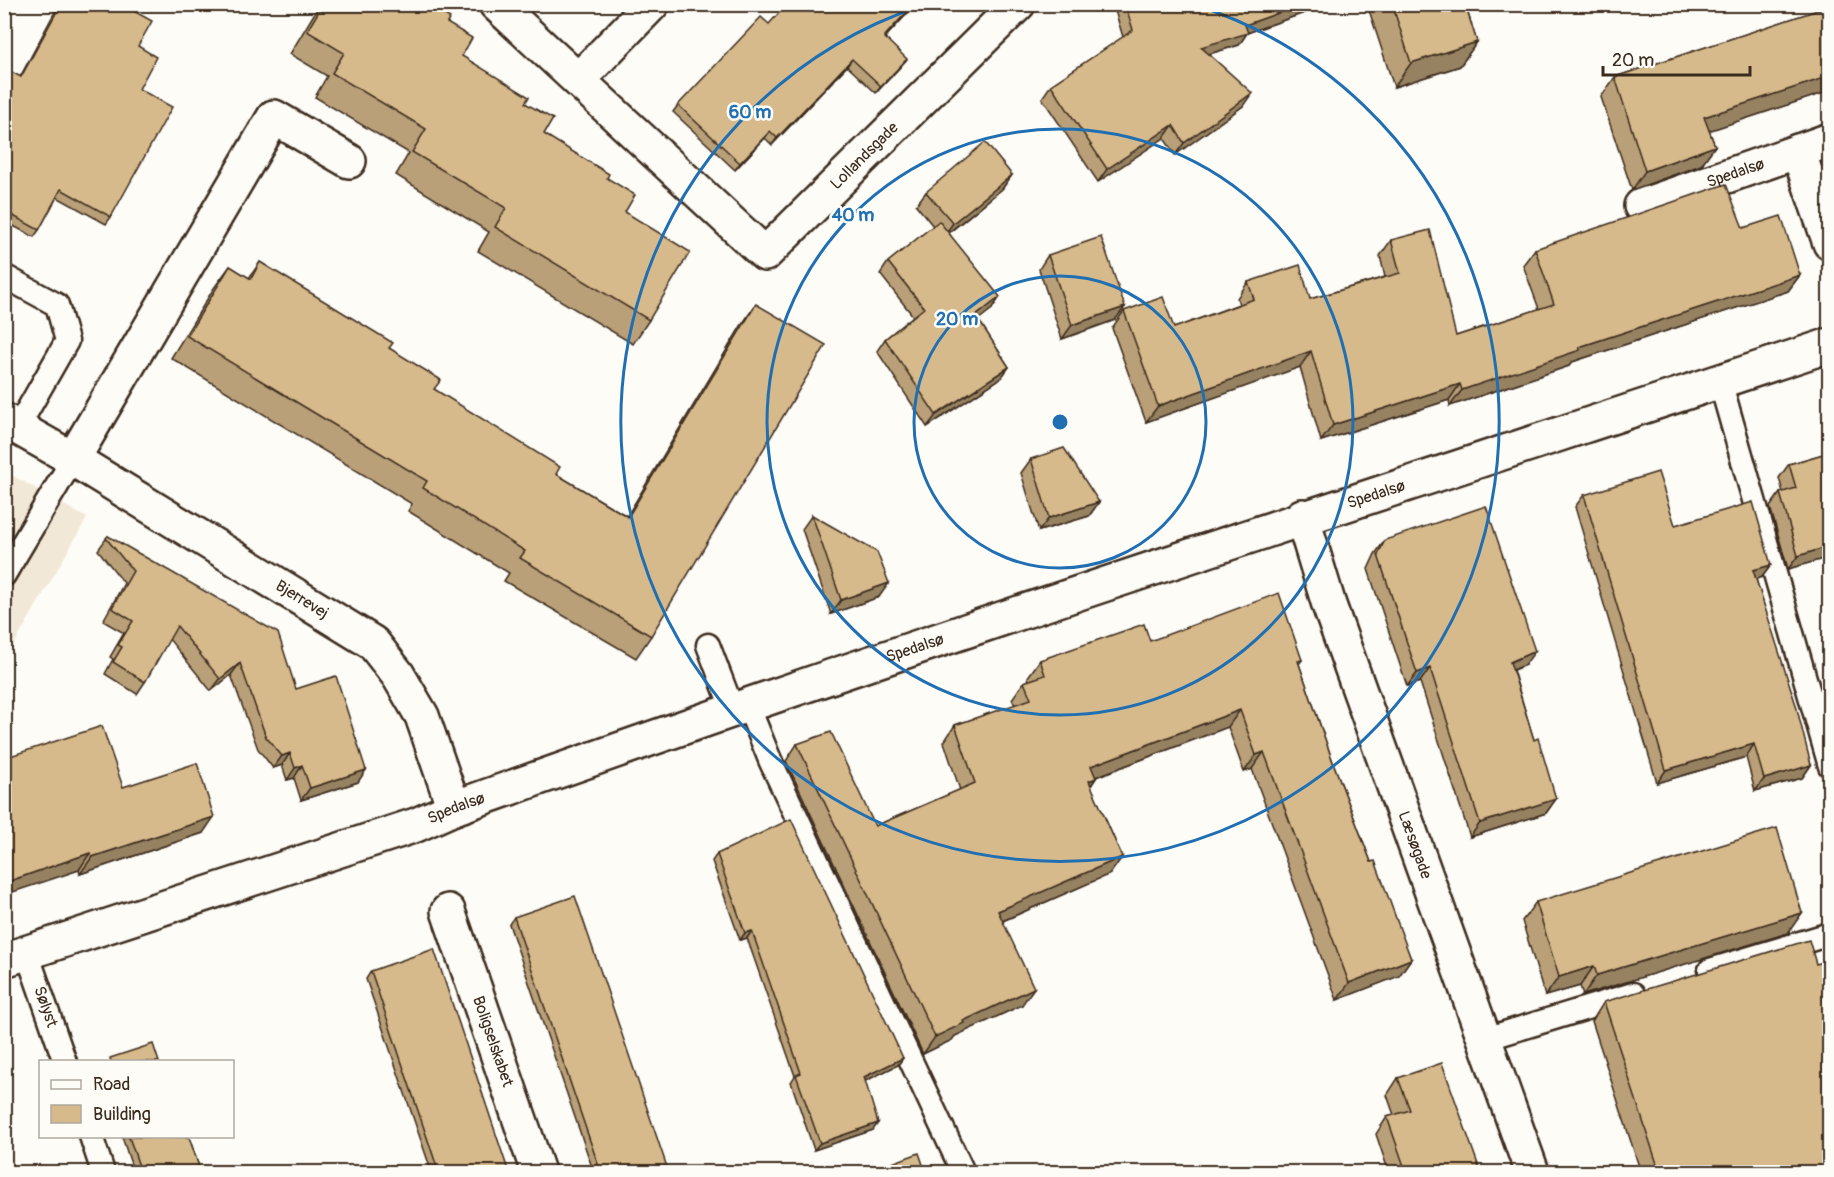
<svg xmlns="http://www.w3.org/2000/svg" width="1834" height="1177" font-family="Pangolin,sans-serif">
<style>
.built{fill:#f2e8d7}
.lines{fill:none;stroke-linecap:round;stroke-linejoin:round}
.lane-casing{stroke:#3b2a1e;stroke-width:27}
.street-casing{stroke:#3b2a1e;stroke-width:38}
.secondary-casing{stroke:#3b2a1e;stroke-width:38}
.lane{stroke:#fdfcf7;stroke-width:22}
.street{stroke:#fdfcf7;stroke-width:33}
.secondary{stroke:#fdfcf7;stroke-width:33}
.wall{fill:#b9a078;stroke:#3b2a1e;stroke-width:1.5}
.shaded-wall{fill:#968261;stroke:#3b2a1e;stroke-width:1.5}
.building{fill:#d7ba8b;stroke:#3b2a1e;stroke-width:1.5}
.ring{fill:none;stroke:#1f6fb2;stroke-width:3}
.labels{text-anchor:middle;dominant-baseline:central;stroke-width:5;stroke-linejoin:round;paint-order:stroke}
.street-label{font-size:16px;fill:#3b2a1e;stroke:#fdfcf7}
.centre{fill:#1f6fb2;stroke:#fdfcf7;stroke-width:3}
.ring-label{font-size:18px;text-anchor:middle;font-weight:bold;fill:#1f6fb2;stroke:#fdfcf7;stroke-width:5;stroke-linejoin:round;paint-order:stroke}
</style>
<rect width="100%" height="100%" fill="#fdfcf7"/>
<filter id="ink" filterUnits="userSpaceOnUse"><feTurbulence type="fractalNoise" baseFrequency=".0167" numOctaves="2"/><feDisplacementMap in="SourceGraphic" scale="12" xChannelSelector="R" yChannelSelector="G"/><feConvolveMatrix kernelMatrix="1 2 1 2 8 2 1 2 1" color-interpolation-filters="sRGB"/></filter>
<g filter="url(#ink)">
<polygon class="built" points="5,471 87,518 5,660"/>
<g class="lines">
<g class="lane-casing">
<g id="lane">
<polyline points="4,276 57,305 67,341 18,427"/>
<polyline points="1720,381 1830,766"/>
<polyline points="4,575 73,459"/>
<polyline points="708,645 732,708"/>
<polyline points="747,703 770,760 963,1172"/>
<path id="s1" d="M27,953L65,1062"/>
<polyline points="1710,970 1830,934"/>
<polyline points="1485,1039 1633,994"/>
<polyline points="91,1136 103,1172"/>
</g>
</g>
<g class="street-casing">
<g id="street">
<path id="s2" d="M496,4L765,254L1018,4"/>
<polyline points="578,80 652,4"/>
<polyline points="1798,151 1830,243"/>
<path id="s3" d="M1641,206L1830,140"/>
<path id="s4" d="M4,420L73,459L373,643L398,675L422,716L454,808"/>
<polyline points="73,459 274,117 349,161"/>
<path id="s5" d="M1302,516L1329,605L1532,1172"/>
<path id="s6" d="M448,911L538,1172"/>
</g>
</g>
<g class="secondary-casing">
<g id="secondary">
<path id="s7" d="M4,960L416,825L454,808C910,645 1370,497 1830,345"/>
</g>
</g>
<use href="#lane" class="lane"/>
<use href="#street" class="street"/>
<use href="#secondary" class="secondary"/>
</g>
<g class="wall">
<polygon points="59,4 121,4 138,46 139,89 111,217 106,224 57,197 39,230 34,237 4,221 4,68 20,77"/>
<polygon points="320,4 426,4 447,23 462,56 525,103 544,134 607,178 625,212 649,320 633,344 478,251 489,232 396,175 409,153 315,97 327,76 290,54"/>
<polygon points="916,4 885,38 901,66 876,93 847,66 772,145 765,138 735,170 673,112 678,105"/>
<polygon points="1113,4 1330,4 1247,33 1239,45 1209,54 1243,106 1175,155 1164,138 1098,182 1042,98 1051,85 1123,37"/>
<polygon points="1367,4 1465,4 1477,42 1460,66 1394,87"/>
<polygon points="1830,6 1830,91 1709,130 1715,146 1701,165 1632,190 1601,97 1615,77"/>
<polygon points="1012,175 1002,189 949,233 992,309 978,319 1009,367 1001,378 927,427 877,351 885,339 913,316 880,274 888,262 933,226 916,205 926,192"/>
<polygon points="1743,228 1800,275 1788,291 1572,362 1569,366 1450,406 1449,400 1321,441 1300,367 1146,422 1112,328 1124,311 1174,328 1239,304 1237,298 1248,282 1310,299 1385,277 1380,256 1391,240 1456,336 1539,309 1523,265 1535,249"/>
<polygon points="1048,255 1115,320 1062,339 1039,269"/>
<polygon points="260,262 389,348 434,389 556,474 627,516 741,326 756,304 651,636 636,658 504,581 509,573 408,511 412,504 171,358 214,288 230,266 249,278"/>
<polygon points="1830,452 1830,557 1788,569 1770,507 1780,493 1783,492 1779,478 1789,464"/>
<polygon points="1031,459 1099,502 1089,516 1039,531 1021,473"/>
<polygon points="1584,495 1675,525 1771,565 1762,577 1756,579 1811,765 1802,778 1755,791 1746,757 1657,783 1575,507"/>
<polygon points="812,515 879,597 831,614 802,529"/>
<polygon points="108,536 296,689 358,782 301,800 294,778 287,780 282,765 273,768 258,749 231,675 211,691 169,639 145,682 137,694 105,674 113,659 110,657 124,633 103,621 124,583 98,550"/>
<polygon points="1385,540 1525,665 1513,670 1534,740 1556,799 1546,813 1470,837 1420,682 1407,686 1368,569 1375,554"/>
<polygon points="1150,641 1302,660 1299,664 1334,765 1371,862 1411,959 1399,976 1337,1000 1252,769 1244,772 1228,727 1096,777 1096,778 1091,786 1122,857 1110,874 1003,921 1022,1005 955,1036 952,1040 923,1054 786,761 797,744 875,826 960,790 944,742 955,725 1015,705 1012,699 1024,682 1029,681 1028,677 1040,660"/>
<polygon points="123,787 203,833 80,874 79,870"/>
<polygon points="717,854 903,1058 898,1065 865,1081 873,1130 814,1150 791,1082 795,1076 747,938 740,940 712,861"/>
<polygon points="1536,902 1788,933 1583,995 1580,986 1545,996 1522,921"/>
<polygon points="514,917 669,1173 594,1173 509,924"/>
<polygon points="1816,964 1830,1173 1641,1173 1592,1021 1604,1002"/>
<polygon points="371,971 509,1173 432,1173 366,979"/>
<polygon points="1398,1078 1481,1173 1389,1173 1376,1134 1387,1117 1394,1115 1387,1095"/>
<polygon points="122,1137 189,1137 201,1173 134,1173"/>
</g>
<g class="shaded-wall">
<polygon points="914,4 916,4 879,44 884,37"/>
<polygon points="1303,4 1330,4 1247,33 1239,45 1192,59 1201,47 1245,25"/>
<polygon points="1477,42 1460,66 1394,87 1411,63"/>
<polygon points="852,59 847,66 772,145 777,138"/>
<polygon points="907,59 901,66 876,93 881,86"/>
<polygon points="1830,76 1830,91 1690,137 1704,117"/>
<polygon points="1252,93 1243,106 1175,155 1184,143"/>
<polygon points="1173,125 1164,138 1098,182 1107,169"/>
<polygon points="770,131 765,138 735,170 740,163"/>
<polygon points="1715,146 1701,165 1632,190 1645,171"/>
<polygon points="1012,175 1002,189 943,237 953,223"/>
<polygon points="1800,275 1788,291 1572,362 1569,366 1450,406 1462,390 1579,347"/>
<polygon points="1000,297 992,309 968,328 976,316"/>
<polygon points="1125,307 1115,320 1062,339 1072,325"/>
<polygon points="1311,351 1300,367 1146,422 1158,406"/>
<polygon points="1009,367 1001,378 927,427 936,415"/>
<polygon points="1460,384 1449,400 1321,441 1333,425"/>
<polygon points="1099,502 1089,516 1039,531 1049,518"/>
<polygon points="1830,546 1830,557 1788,569 1798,556"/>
<polygon points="1771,565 1762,577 1745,583 1753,570"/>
<polygon points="889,583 879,597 831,614 841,600"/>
<polygon points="1535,651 1525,665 1501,675 1510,662"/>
<polygon points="240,663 231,675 211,691 220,679"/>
<polygon points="1430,668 1420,682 1407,686 1417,673"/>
<polygon points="1240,710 1228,727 1079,783 1091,766"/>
<polygon points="1754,744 1746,757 1657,783 1666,770"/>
<polygon points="1264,752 1252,769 1244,772 1256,755"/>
<polygon points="290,753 282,765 273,768 282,756"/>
<polygon points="302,765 294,778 287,780 295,768"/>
<polygon points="1811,765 1802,778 1755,791 1764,779"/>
<polygon points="366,770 358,782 301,800 310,788"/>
<polygon points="1096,778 1084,795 1089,781"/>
<polygon points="1556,799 1546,813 1470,837 1480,823"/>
<polygon points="214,817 203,833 80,874 92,857"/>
<polygon points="90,853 79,870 4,895 4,883"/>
<polygon points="1122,857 1110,874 986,928 998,911"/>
<polygon points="1802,913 1788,933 1583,995 1597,975"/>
<polygon points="752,931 747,938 740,940 745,933"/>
<polygon points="1411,959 1399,976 1337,1000 1349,983"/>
<polygon points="1594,966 1580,986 1545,996 1559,977"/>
<polygon points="1034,988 1022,1005 955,1036 952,1040 923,1054 935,1037 963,1021"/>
<polygon points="903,1058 898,1065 859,1084 864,1077"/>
<polygon points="878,1123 873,1130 814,1150 820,1143"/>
<polygon points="146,1167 142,1173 138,1173 140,1169"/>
</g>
<g class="building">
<polygon points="61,4 121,4 152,21 138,46 156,57 139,89 172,107 111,217 61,189 39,230 4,211 4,68 21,77"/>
<polygon points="323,4 426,4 450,18 447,23 472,38 462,56 529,97 525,103 553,119 544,134 609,174 607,178 635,195 625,212 690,252 649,320 495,227 506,208 412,152 426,129 332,73 344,53 307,31"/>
<polygon points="787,4 914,4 884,37 907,59 881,86 852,59 777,138 770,131 740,163 678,105 761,17 769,24"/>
<polygon points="1125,4 1303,4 1245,25 1248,33 1201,47 1252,93 1184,143 1173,125 1107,169 1051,85 1133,30"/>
<polygon points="1392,4 1465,4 1477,42 1411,63"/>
<polygon points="1830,6 1830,76 1704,117 1715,146 1645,171 1615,77"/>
<polygon points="985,142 1012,175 953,223 926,192"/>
<polygon points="1726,184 1743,228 1781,216 1800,275 1579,347 1580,350 1462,390 1460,384 1333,425 1311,351 1158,406 1124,311 1163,297 1174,328 1254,299 1248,282 1300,265 1310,299 1400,273 1391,240 1430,230 1456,336 1554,304 1535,249"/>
<polygon points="939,221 1000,297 976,316 1009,367 936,415 885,339 924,308 888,262"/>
<polygon points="1101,237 1125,307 1072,325 1048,255"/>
<polygon points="260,262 393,343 389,348 441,380 434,389 560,467 556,474 628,517 756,304 826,345 651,636 520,558 525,551 423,488 427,481 187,336 230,266 251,279"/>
<polygon points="1064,448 1099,502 1049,518 1031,459"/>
<polygon points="1830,452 1830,546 1798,556 1780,493 1796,488 1789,464"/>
<polygon points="1658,472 1675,525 1753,502 1771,565 1753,570 1796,705 1811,765 1764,779 1754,744 1666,770 1584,495"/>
<polygon points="1486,506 1535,651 1510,662 1534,740 1538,738 1556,799 1480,823 1430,668 1417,673 1378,555 1385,540"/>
<polygon points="812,515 877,552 889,583 841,600"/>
<polygon points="108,536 278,633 296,689 336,676 366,770 310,788 302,765 295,768 290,753 282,756 266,737 240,663 220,679 177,626 145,682 113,662 122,647 118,645 133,621 112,608 133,571 106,538"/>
<polygon points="1279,593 1302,660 1298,661 1334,765 1371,862 1375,861 1411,959 1349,983 1264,752 1256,755 1240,710 1091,766 1096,778 1089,781 1122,857 998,911 1034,988 963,1021 964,1023 935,1037 797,744 831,732 875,826 975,783 955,725 1031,699 1024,682 1045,675 1040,660 1144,624 1150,641"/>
<polygon points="102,726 123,787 197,763 214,817 92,857 90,853 4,883 4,758"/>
<polygon points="791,819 903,1058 864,1077 878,1123 820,1143 796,1075 801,1073 752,931 745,933 717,854"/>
<polygon points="1777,828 1802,913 1597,975 1594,966 1559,977 1536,902"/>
<polygon points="575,896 669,1173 601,1173 514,917"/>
<polygon points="1809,940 1816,964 1830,960 1830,1173 1660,1173 1604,1002"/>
<polygon points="434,949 509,1173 439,1173 371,971"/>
<polygon points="153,1044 159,1062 111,1062 110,1058"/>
<polygon points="1442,1063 1481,1173 1395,1173 1405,1169 1387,1117 1410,1110 1398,1078"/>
<polygon points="129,1137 189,1137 201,1173 147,1173 146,1167 140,1169"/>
<polygon points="919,1153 926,1173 868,1173 868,1172"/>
</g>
</g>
<g class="ring">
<circle cx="1060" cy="422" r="146"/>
<circle cx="1060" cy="422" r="293"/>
<path d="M1199 6A439 439 0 1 1 921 6"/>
</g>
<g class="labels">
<g class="street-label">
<text stroke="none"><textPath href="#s2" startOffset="507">Lollandsgade</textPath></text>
<text stroke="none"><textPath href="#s3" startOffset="100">Spedalsø</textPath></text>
<text stroke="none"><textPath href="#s7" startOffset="1449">Spedalsø</textPath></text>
<text stroke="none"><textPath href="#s4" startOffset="348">Bjerrevej</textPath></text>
<text stroke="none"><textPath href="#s7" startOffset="963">Spedalsø</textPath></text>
<text stroke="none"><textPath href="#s7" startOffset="477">Spedalsø</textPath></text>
<text stroke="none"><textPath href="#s5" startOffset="348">Læsøgade</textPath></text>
<text stroke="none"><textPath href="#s1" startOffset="57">Sølyst</textPath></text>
<text stroke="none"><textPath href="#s6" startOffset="138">Boligselskabet</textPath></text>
</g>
</g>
<circle cx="1060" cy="422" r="9" class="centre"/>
<g class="ring-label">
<text x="750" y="118">60 m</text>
<text x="853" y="221">40 m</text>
<text x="957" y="325">20 m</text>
</g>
<rect width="1834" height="1177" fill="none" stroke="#fdfcf7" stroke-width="24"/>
<rect x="12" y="12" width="1810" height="1153" fill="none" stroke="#3b2a1e" stroke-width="2" filter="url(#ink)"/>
<rect x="39" y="1060" width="195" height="78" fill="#fdfcf7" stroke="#afa8a0" stroke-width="1.5"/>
<rect x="51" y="1080" width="30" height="9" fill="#fdfcf7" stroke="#afa8a0" stroke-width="1.5"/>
<text x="93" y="1090" font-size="18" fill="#3b2a1e">Road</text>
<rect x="51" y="1105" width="30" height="18" fill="#d7ba8b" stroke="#afa8a0" stroke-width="1.5"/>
<text x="93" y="1120" font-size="18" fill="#3b2a1e">Building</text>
<path d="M1603 66v9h147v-9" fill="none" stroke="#3b2a1e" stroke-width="3"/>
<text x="1612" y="66" font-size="18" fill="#3b2a1e" stroke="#fdfcf7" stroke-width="4.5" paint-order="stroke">20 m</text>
</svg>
